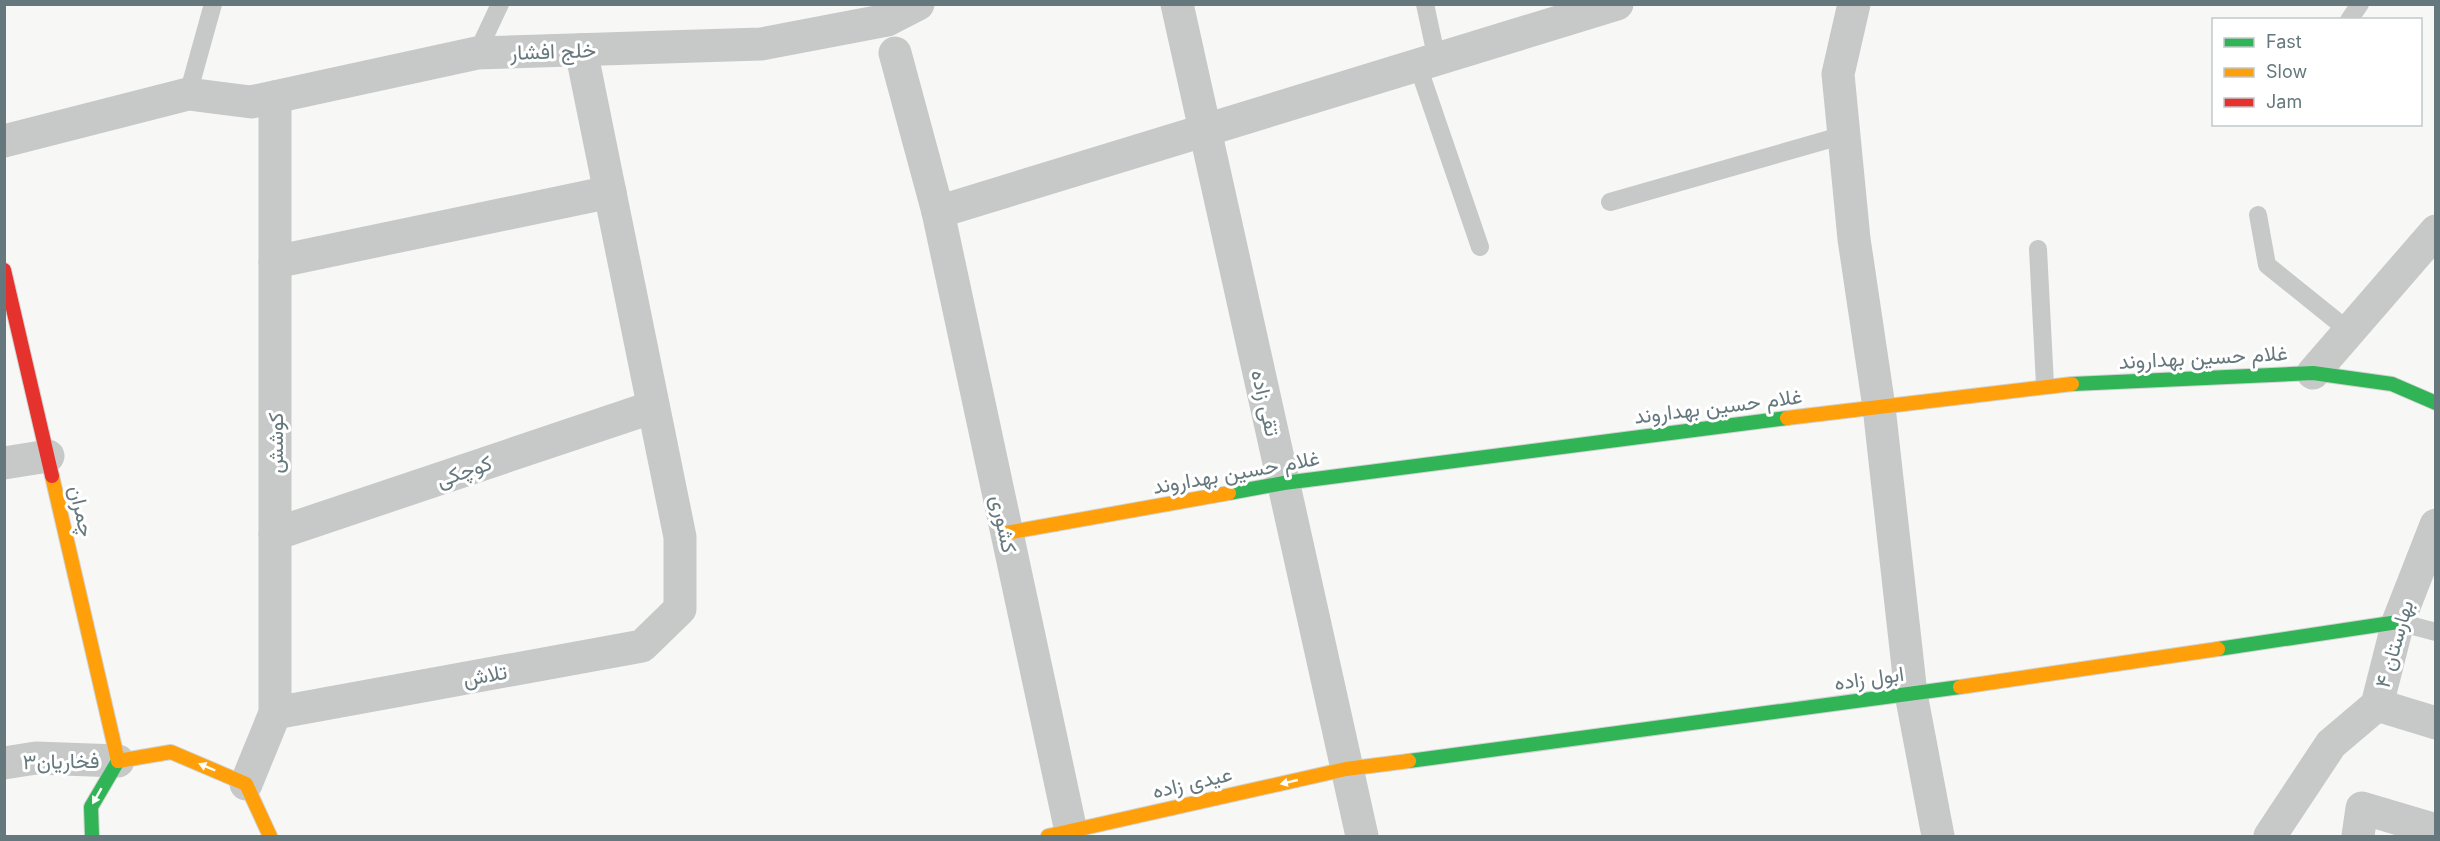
<svg xmlns="http://www.w3.org/2000/svg" width="2440" height="841" font-family="Inter,Vazirmatn,sans-serif">
<style>
.lines{fill:none;stroke-linecap:round;stroke-linejoin:round}
.fast-casing{stroke:#d1d3d3;stroke-width:16}
.slow-casing{stroke:#d1d3d3;stroke-width:16}
.jam-casing{stroke:#d1d3d3;stroke-width:16}
.lane{stroke:#c7c9c9;stroke-width:18}
.street{stroke:#c7c9c9;stroke-width:33}
.fast{stroke:#30b455;stroke-width:14}
.slow{stroke:#ff9f0a;stroke-width:14}
.jam{stroke:#e5322d;stroke-width:14}
.oneway{fill:#fff}
.labels{text-anchor:middle;dominant-baseline:central;stroke-width:6;stroke-linejoin:round;paint-order:stroke}
.street-label{font-size:21px;fill:#65787d;stroke:#fff}
</style>
<rect width="100%" height="100%" fill="#f7f7f6"/>
<g class="lines">
<g class="fast-casing">
<g id="fast">
<polyline points="2072,384 2313,373 2392,384 2436,403"/>
<polyline points="1229,493 1284,483 1787,418"/>
<polyline points="2218,649 2398,622"/>
<polyline points="1409,761 1960,687"/>
<polyline points="92,836 91,807 118,761"/>
</g>
</g>
<g class="slow-casing">
<g id="slow">
<polyline points="1787,418 2072,384"/>
<polyline points="52,476 118,761"/>
<polyline points="1006,533 1229,493"/>
<polyline points="1960,687 2218,649"/>
<polyline points="118,761 171,752 246,784 270,836"/>
<polyline points="1048,836 1346,769 1409,761"/>
</g>
</g>
<g class="jam-casing">
<polyline id="jam" points="4,270 52,476"/>
</g>
<g class="lane">
<polyline points="1425,4 1437,60"/>
<polyline points="2349,20 2360,4"/>
<polyline points="477,53 500,4"/>
<polyline points="1418,66 1480,247"/>
<polyline points="188,94 213,4"/>
<polyline points="1610,202 1844,135"/>
<polyline points="2258,215 2267,265 2349,331"/>
<polyline points="2038,249 2045,385"/>
<polyline points="2398,622 2436,632"/>
</g>
<g class="street">
<polyline points="1177,4 1362,836"/>
<polyline points="1854,4 1838,74 1854,239 1879,407 1911,694 1938,836"/>
<polyline points="895,53 938,212 1617,4"/>
<polyline points="4,141 188,94 251,102 477,53 761,44 887,20 918,4"/>
<polyline points="938,212 1072,836"/>
<polyline points="275,262 610,192"/>
<polyline points="2313,373 2436,231"/>
<polyline points="4,463 48,456"/>
<polyline points="275,534 653,407"/>
<polyline points="2377,705 2436,723"/>
<polyline points="275,713 642,646 680,609 680,537 581,50"/>
<polyline points="4,763 36,758 118,761"/>
<polyline points="246,784 275,713 275,97"/>
<polyline points="2270,836 2331,744 2377,705 2398,622 2436,525"/>
<polyline points="2358,836 2362,808 2436,830"/>
</g>
<use href="#fast" class="fast"/>
<use href="#slow" class="slow"/>
<use href="#jam" class="jam"/>
</g>
<defs><path id="oneway-solid" d="M-6-.8H1V-3.2L6.5 0L1 3.2V.8H-6Z" transform="scale(1.5)"/></defs>
<g class="oneway">
<use href="#oneway-solid" transform="translate(207 767) rotate(-157)"/>
<use href="#oneway-solid" transform="translate(1289 782) rotate(167)"/>
<use href="#oneway-solid" transform="translate(97 796) rotate(120)"/>
</g>
<g class="labels">
<g class="street-label">
<text transform="translate(553 51) rotate(-2)">خلج افشار</text>
<text transform="translate(2203 357) rotate(-3)">غلام حسین بهداروند</text>
<text transform="translate(1266 403) rotate(77)">تقی زاده</text>
<text transform="translate(1718 406) rotate(-7)">غلام حسین بهداروند</text>
<text transform="translate(275 443) rotate(-90)">کوشش</text>
<text transform="translate(464 471) rotate(-19)">کوچکی</text>
<text transform="translate(1236 472) rotate(-10)">غلام حسین بهداروند</text>
<text transform="translate(82 511) rotate(77)">چمران</text>
<text transform="translate(1004 524) rotate(78)">کشوری</text>
<text transform="translate(2394 644) rotate(-74)">بهارستان ۴</text>
<text transform="translate(485 675) rotate(-10)">تلاش</text>
<text transform="translate(1869 678) rotate(-8)">ابول زاده</text>
<text transform="translate(61 761) rotate(-1)">فخاریان۳</text>
<text transform="translate(1192 782) rotate(-13)">عیدی زاده</text>
</g>
</g>
<rect width="2440" height="841" fill="none" stroke="#65787d" stroke-width="12"/>
<rect x="2212" y="18" width="210" height="108" fill="#ffffff" stroke="#c1c9cb" stroke-width="1.5"/>
<rect x="2224" y="38" width="30" height="9" fill="#30b455" stroke="#c1c9cb" stroke-width="1.5"/>
<text x="2266" y="48" font-size="18" fill="#65787d">Fast</text>
<rect x="2224" y="68" width="30" height="9" fill="#ff9f0a" stroke="#c1c9cb" stroke-width="1.5"/>
<text x="2266" y="78" font-size="18" fill="#65787d">Slow</text>
<rect x="2224" y="98" width="30" height="9" fill="#e5322d" stroke="#c1c9cb" stroke-width="1.5"/>
<text x="2266" y="108" font-size="18" fill="#65787d">Jam</text>
</svg>
